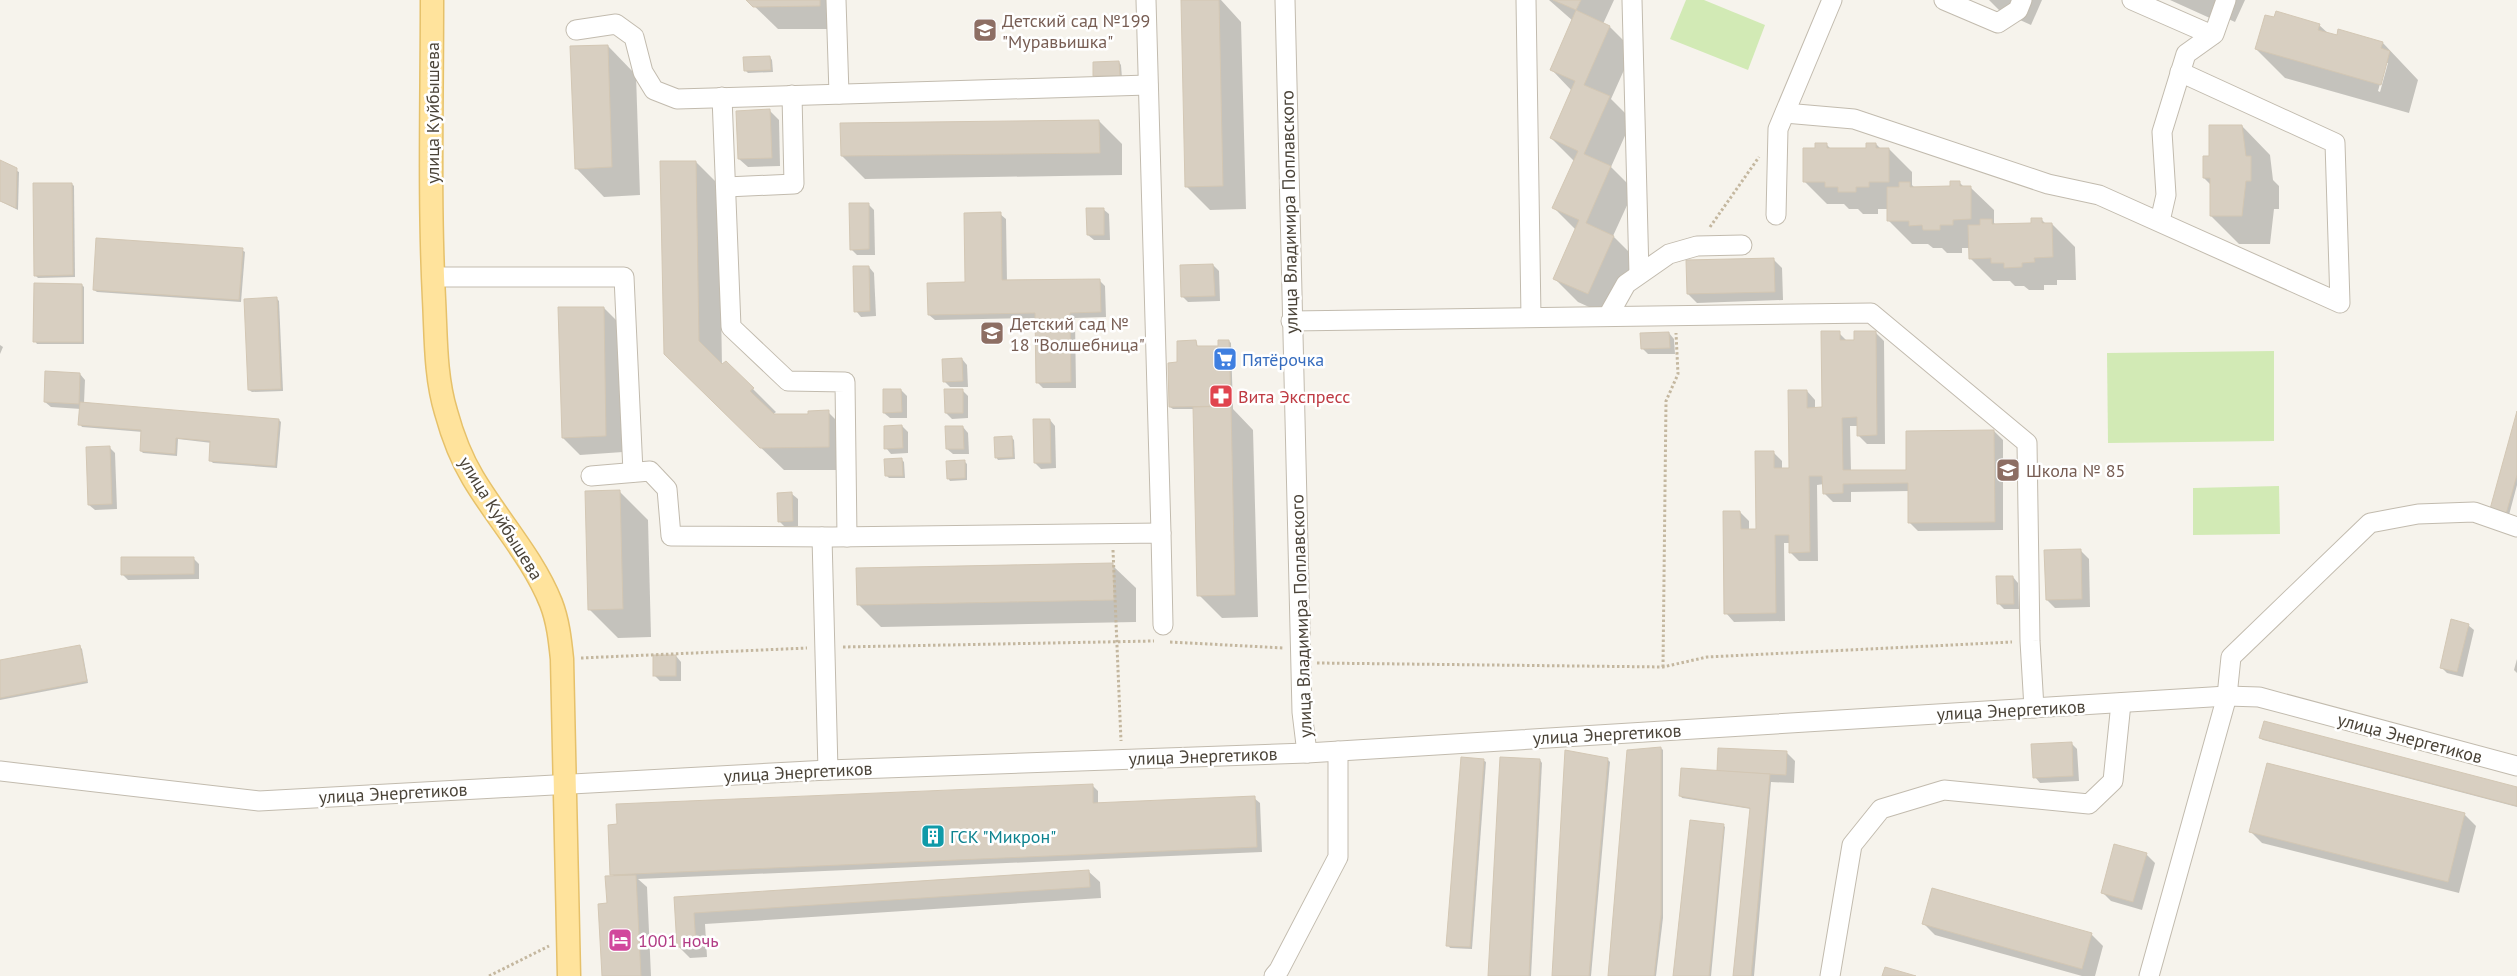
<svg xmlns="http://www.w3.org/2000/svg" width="2517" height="976" font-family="'PT Sans',sans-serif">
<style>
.green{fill:#d2eab5}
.shadow{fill:#0003;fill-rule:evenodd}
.building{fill:#d8cfc1;stroke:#d3c7b4}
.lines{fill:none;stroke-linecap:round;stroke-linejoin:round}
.minor-casing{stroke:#c2bbae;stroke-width:21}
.major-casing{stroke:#e6c16a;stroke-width:25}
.path{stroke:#c4b79f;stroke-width:3;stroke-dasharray:2.5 2.5;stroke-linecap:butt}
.minor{stroke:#fff;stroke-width:19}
.major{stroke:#ffe39c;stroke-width:22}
.labels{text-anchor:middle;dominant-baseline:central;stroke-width:5;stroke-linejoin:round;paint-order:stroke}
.education-label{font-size:18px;fill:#785e54;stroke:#fff;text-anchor:start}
.street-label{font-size:18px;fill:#4b4439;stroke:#fff}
.shop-label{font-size:18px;fill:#366cbe;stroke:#fff;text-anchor:start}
.health-label{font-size:18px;fill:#be3a42;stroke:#fff;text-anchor:start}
.culture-label{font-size:18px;fill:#0d838f;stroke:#fff;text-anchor:start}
.hotel-label{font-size:18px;fill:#b23c85;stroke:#fff;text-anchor:start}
</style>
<rect width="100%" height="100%" fill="#f6f3ec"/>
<g class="green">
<polygon points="1686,0 1704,0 1765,25 1748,70 1670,39"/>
<polygon points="2274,351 2274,441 2108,443 2107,353"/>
<polygon points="2279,486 2280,534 2193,535 2193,488"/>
</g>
<g class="shadow">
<polygon points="748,0 843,0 843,29 778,29"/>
<polygon points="1160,0 1221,0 1241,22 1246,209 1210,210 1187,187 1182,0"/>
<polygon points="1549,0 1614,0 1603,24 1610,27 1633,50 1611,99 1632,120 1611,167 1634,190 1613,236 1637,260 1611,317 1578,302 1555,279 1576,230 1554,208 1575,162 1551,138 1572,91 1551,69 1573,21"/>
<polygon points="1989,0 2042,0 2031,25 2000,11"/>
<polygon points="2170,0 2245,0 2235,22 2215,13 2212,19"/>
<path d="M2319,25L2329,34L2337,37L2339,31L2383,43L2418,80L2409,113L2285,78L2256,49ZM2386,63H2388L2380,92L2378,91Z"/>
<polygon points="608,46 636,75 640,195 604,197 576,168"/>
<polygon points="770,57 772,60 773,72 748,73 745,70"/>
<polygon points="1119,62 1121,65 1122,78 1097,78 1095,76"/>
<polygon points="770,111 779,120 780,166 748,167 739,159"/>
<polygon points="1099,121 1122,144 1122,175 865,179 842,156"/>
<polygon points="2242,126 2270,155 2273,180 2279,186 2279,209 2274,209 2270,244 2239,244 2211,216 2211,185 2204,178 2210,158"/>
<polygon points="1826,144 1831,149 1867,149 1876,144 1881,149 1889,149 1912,172 1912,185 1915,188 1951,187 1959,182 1964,187 1970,187 1994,210 1994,223 1996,225 2033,224 2041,219 2046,224 2052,224 2075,247 2076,280 2057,280 2057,285 2044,285 2044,290 2029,290 2024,286 2015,286 2010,281 1993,281 1970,258 1970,248 1962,248 1962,253 1947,253 1942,248 1933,248 1928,244 1912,244 1889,221 1888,209 1878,209 1878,214 1863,214 1858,209 1849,209 1844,204 1827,204 1804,181 1816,149"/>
<polygon points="0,162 19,172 18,210 0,201"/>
<polygon points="696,162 719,185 722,367 753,389 776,412 771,416 809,415 828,412 851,435 851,470 784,470 688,377"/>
<polygon points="72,184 74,186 75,277 38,278 35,275"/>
<polygon points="868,204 874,210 875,255 857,255 851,249"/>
<polygon points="1103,209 1109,214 1110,240 1094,240 1088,235"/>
<polygon points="1000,214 1006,219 1007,282 1099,280 1105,286 1106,317 1075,318 1076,388 1043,388 1037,382 1036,318 935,320 929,315 966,284"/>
<polygon points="242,250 245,252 241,302 97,292 94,290"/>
<polygon points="1773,259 1782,268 1783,300 1697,303 1688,294"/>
<polygon points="1213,265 1219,271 1220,301 1188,302 1182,296"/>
<polygon points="869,267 874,273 876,316 861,317 856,311"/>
<polygon points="82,285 84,287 84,344 37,344 35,341"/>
<polygon points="277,299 279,301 283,391 252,392 249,390"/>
<polygon points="604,308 621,325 623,452 580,455 563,438"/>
<polygon points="1875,332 1884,341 1885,444 1867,444 1858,435 1858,426 1850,426 1851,472 1908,471 1994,431 2003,440 2003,530 1918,531 1909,522 1909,491 1851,492 1851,502 1833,502 1824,493 1824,484 1817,485 1818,561 1799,561 1790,552 1790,543 1784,543 1785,621 1734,622 1726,613 1740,512 1749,521 1749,530 1757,530 1774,453 1782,461 1782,470 1791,469 1807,391 1815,400 1815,409 1823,409 1839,333 1847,341 1856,341"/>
<polygon points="1669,333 1674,339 1675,354 1648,354 1642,348"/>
<polygon points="1196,341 1198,348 1220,347 1229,341 1231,343 1233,409 1253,430 1258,617 1222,618 1199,595 1194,409 1173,409 1170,407 1178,363"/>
<polygon points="0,345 3,347 0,354"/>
<polygon points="962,359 967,365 968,387 950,387 944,381"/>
<polygon points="80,374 85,380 84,403 279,420 281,422 277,468 213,463 210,460 212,443 178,439 177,456 143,453 141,451 143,432 82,427 80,424 81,409 51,407 45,402"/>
<polygon points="901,390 907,396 907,418 890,418 884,413"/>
<polygon points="962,390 968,396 968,418 952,419 946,413"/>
<polygon points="2517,416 2517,485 2509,515 2494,511"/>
<polygon points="1050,420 1055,426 1056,468 1041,469 1035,463"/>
<polygon points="902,426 908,432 908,453 891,454 886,448"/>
<polygon points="963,427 968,433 969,454 953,454 947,449"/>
<polygon points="1012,438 1014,440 1015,459 998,460 996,457"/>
<polygon points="109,447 115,453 117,509 95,510 89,505"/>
<polygon points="902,460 904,462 905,478 889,478 886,475"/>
<polygon points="964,461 967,464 967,480 950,481 948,478"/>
<polygon points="620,492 648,520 651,637 618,638 589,609"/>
<polygon points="792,494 798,499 798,526 785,527 779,521"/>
<polygon points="2080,550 2089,559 2090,607 2055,608 2047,600"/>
<polygon points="193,558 199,564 199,579 128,580 122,574"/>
<polygon points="1112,565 1136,588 1136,622 881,627 858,604"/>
<polygon points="2013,577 2018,583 2019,609 2004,609 1998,603"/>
<polygon points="2468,625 2474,630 2463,677 2447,673 2441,667"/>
<polygon points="79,646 82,649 88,683 0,700 0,662"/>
<polygon points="676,656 681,662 681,681 660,681 654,675"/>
<polygon points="2517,659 2517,673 2514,670"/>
<polygon points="2260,738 2517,789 2517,807 2263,740"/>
<polygon points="2071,743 2077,749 2079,781 2040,783 2035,777"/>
<polygon points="1661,748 1663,750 1663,918 1656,976 1609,976"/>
<polygon points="1787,753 1795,761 1794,783 1771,782 1754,976 1735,976 1751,809 1682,798 1680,795 1718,772"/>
<polygon points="1607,759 1610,762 1591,976 1553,976"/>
<polygon points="1483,760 1486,762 1472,949 1450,948 1448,945"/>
<polygon points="1540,760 1542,763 1531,976 1489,976"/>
<polygon points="1092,785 1098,791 1098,804 1254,798 1260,803 1262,852 638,879 647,887 651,976 603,976 608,905 615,877 612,874 618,825"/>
<polygon points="2464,814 2476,826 2459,893 2262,843 2251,832"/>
<polygon points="1723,825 1725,827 1711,976 1675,976"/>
<polygon points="2146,854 2155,863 2142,910 2111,901 2102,892"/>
<polygon points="1088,871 1100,882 1101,898 705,924 707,957 690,958 678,946 675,898"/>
<polygon points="1923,923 2091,934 2103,946 2095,976 2082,976 1935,935"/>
</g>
<g class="building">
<polygon points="746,0 820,0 820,6 753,7"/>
<polygon points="1181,0 1219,0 1223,186 1185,187"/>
<polygon points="1553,0 1581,0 1576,10"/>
<polygon points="1576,10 1610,26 1584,85 1610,96 1584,154 1611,166 1586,223 1614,236 1588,294 1553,279 1579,220 1552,208 1578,151 1550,138 1575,81 1550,70"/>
<polygon points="2276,11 2320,24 2318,30 2337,35 2338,29 2383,42 2381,48 2390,51 2381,85 2255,49 2265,15 2274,17"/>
<polygon points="608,45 612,167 575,169 570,46"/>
<polygon points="770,56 771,70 744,71 743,57"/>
<polygon points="1119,61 1120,76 1093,76 1093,62"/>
<polygon points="770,109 772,158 738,159 736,111"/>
<polygon points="1099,120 1100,153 841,156 840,123"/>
<polygon points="2209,125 2242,125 2246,156 2251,156 2251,181 2246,181 2242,216 2210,216 2210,178 2203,178 2203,156 2209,156"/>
<polygon points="1815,143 1827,143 1827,148 1866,148 1866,143 1876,143 1876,148 1889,148 1889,182 1869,182 1869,187 1856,187 1856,192 1838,192 1838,187 1825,187 1825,182 1803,182 1803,148 1815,148"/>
<polygon points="0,160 17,168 16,208 0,201"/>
<polygon points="660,161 696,161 699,341 722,364 726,361 754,388 750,391 774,414 808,414 808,411 829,410 829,447 760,448 664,354"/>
<polygon points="1950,181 1960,181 1960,186 1971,186 1971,219 1953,220 1953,225 1940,225 1940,230 1923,230 1922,225 1909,226 1909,221 1887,221 1887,187 1899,187 1899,182 1910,182 1910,187 1950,186"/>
<polygon points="33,183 72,183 73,275 34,276"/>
<polygon points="849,203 869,203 869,249 850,250"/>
<polygon points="1086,208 1104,208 1104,235 1087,235"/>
<polygon points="1001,212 1002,280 1100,279 1101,312 1070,313 1071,382 1036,383 1035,313 928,315 927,283 965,282 964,213"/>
<polygon points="2031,218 2042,218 2042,223 2052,223 2053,257 2034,258 2035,262 2022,263 2022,267 2004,268 2004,263 1991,263 1991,258 1969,259 1968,225 1980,225 1980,219 1992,219 1992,224 2031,223"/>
<polygon points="96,238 243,248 239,300 93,290"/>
<polygon points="1774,258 1775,292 1687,294 1686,260"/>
<polygon points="1213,264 1215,296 1181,297 1180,265"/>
<polygon points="853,266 869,266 870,311 854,312"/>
<polygon points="34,283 82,284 82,342 33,342"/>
<polygon points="277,297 281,389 248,390 244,299"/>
<polygon points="558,307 604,307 606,436 562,438"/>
<polygon points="1821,331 1840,331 1840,340 1854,340 1854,331 1876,331 1877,435 1857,436 1857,417 1842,418 1843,470 1906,470 1906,431 1994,430 1995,522 1908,523 1908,483 1843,484 1843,493 1823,494 1822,476 1809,476 1810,552 1789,553 1789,535 1775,535 1776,613 1724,614 1723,511 1740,511 1741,529 1756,529 1755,451 1774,451 1774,468 1789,468 1788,390 1807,390 1807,408 1822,407"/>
<polygon points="1669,332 1670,348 1641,349 1640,333"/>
<polygon points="1196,340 1197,346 1218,346 1218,340 1229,340 1231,406 1169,407 1168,363 1177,362 1177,341"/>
<polygon points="962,358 963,381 943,382 942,359"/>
<polygon points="45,371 80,373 79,404 44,402"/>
<polygon points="883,389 901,389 902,412 883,413"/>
<polygon points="944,389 963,389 963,413 945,413"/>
<polygon points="80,402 279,419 275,466 209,461 210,441 176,438 175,454 140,451 141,430 78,425"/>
<polygon points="1231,406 1235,595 1197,596 1193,407"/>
<polygon points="2517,411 2517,475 2506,514 2490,509"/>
<polygon points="1033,419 1050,419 1051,463 1034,463"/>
<polygon points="902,425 903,448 884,449 884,426"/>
<polygon points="945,426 963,426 964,449 946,449"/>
<polygon points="1012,436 1013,457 995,458 994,437"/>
<polygon points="110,446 112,504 88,505 86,447"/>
<polygon points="902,458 903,476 885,476 884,459"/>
<polygon points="965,460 965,478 947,479 946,461"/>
<polygon points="620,490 623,609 588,610 585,491"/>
<polygon points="792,492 793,521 778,522 777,493"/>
<polygon points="2081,549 2082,599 2046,600 2044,550"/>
<polygon points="121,557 194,557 194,574 121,575"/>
<polygon points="1113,563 1114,600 857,605 856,568"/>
<polygon points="1996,576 2013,576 2014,604 1997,604"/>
<polygon points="2451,619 2469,624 2457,672 2440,668"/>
<polygon points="80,645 87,681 0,698 0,660"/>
<rect x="653" y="655" width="23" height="21"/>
<polygon points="2264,721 2517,787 2517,806 2259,738"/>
<polygon points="2072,742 2073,776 2033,778 2031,744"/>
<polygon points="1661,747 1661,915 1654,976 1608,976 1627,750"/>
<polygon points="1718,748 1787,751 1786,775 1717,771"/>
<polygon points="1565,750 1608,758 1589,976 1552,976"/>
<polygon points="1461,757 1484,759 1470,947 1446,946"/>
<polygon points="1500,757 1540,759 1529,976 1488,976"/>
<polygon points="2267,763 2465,813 2448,882 2249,832"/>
<polygon points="1681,768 1770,774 1751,976 1733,976 1750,808 1679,796"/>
<polygon points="1093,784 1093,803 1255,796 1257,847 610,875 608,825 617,824 616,804"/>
<polygon points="1690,820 1724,824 1709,976 1673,976"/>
<polygon points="2114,844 2147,853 2133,902 2101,893"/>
<polygon points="1089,870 1090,887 694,913 696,946 677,947 674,897"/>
<polygon points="636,875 641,976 602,976 598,904 607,903 605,876"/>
<polygon points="1932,888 2092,933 2082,969 1922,924"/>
<polygon points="1885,967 1916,976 1882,976"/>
</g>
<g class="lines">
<g class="minor-casing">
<g id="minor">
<polyline points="836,0 839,94"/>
<polyline points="1146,0 1161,533"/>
<polyline points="1285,0 1302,712 1307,753"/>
<polyline points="1526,0 1531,317"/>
<polyline points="1632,0 1639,274"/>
<polyline points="1944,0 1998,23 2018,10 2022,0"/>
<polyline points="2132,0 2212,35"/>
<polyline points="576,30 616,24 634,37 643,72 654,90 677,99 1148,85"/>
<polyline points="722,97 731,327 788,381 845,382 847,537"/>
<polyline points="1785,113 1854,119 2048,184 2099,195 2340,303 2335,143 2180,72"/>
<polyline points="726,187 794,184 792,95"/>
<polyline points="1776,215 1778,129 1832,0"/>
<polyline points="2160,221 2166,195 2162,132 2186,54 2214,34 2226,0"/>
<polyline points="433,277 624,277 633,472"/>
<polyline points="1608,316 1626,284 1669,254 1697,246 1742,245"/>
<polyline points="1291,321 1871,313 2027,443 2030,641 2034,708"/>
<polyline points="591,476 650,471 667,489 671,536 832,537 1161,533 1163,625"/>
<polyline points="822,537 828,770"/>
<polyline points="0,771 259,801 828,770 1307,753 2227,696 2259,697 2517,766"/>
<polyline points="1274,976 1279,970 1338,857 1338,751"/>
<polyline points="1830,976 1852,845 1881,809 1944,790 2089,804 2113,781 2121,703"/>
<polyline points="2149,976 2227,696 2231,657 2370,523 2418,514 2474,512 2517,527"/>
</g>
</g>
<g class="major-casing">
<path id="major" d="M432,0C432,100 429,199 434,299C436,336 435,376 446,412C452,434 461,458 473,478C498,520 533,558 551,603C558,621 560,640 562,659L569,976"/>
</g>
<g class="path">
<polyline points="1710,227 1759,157"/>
<polyline points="1113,550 1121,741"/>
<polyline points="1170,642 1284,648"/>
<polyline points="843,647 1154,641"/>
<polyline points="581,658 807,648"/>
<polyline points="1317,663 1663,667 1707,657 2012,642"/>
<polyline points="1663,667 1666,401 1678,374 1676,333"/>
<polyline points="489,976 549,946"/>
</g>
<use href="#minor" class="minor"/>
<use href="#major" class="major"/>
</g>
<defs>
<g id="school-square" transform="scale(1.25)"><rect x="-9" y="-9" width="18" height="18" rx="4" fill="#8d6e63" stroke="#fff"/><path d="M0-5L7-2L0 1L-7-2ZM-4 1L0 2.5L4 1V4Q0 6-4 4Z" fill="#fff"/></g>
<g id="supermarket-square" transform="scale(1.25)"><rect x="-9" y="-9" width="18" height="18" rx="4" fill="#3f7fe0" stroke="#fff"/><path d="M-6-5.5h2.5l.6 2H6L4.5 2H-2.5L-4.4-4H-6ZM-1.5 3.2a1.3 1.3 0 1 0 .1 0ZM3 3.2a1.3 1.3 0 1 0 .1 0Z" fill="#fff"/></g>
<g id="pharmacy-square" transform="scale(1.25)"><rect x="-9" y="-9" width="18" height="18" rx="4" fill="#e0444e" stroke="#fff"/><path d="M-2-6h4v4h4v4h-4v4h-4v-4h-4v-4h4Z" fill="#fff"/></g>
<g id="building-square" transform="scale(1.25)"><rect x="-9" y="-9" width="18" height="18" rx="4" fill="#0f9aa8" stroke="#fff"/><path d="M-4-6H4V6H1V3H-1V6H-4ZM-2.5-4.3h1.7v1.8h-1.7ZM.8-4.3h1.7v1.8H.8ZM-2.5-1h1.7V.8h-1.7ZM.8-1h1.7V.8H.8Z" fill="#fff"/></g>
<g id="hotel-square" transform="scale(1.25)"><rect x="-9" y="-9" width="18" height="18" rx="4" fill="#d1479c" stroke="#fff"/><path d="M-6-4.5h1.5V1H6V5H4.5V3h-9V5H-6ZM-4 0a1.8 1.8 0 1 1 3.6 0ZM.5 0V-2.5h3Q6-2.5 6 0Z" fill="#fff"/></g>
</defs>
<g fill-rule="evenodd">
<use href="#school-square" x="985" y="30"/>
<use href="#school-square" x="992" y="333"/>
<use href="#supermarket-square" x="1225" y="359"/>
<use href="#pharmacy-square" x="1221" y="396"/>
<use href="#school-square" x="2008" y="470"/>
<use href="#building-square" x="933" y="836"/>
<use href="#hotel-square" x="620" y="940"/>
</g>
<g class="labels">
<g class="education-label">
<text x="1002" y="20">Детский сад №199<tspan x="1002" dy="21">"Муравьишка"</tspan></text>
<text x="1010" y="323">Детский сад №<tspan x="1010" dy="21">18 "Волшебница"</tspan></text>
<text x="2026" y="470">Школа № 85</text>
</g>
<g class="street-label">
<text transform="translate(432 113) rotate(-90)">улица Куйбышева</text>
<text transform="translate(1289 212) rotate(-91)">улица Владимира Поплавского</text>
<text transform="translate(501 518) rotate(58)">улица Куйбышева</text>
<text transform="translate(1301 616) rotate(-92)">улица Владимира Поплавского</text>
<text transform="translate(2011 710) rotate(-3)">улица Энергетиков</text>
<text transform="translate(1607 734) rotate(-3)">улица Энергетиков</text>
<text transform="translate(2410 738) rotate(15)">улица Энергетиков</text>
<text transform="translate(1203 756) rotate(-2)">улица Энергетиков</text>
<text transform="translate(798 772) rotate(-3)">улица Энергетиков</text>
<text transform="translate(393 793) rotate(-3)">улица Энергетиков</text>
</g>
<g class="shop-label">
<text x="1242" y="359">Пятёрочка</text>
</g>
<g class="health-label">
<text x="1238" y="396">Вита Экспресс</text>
</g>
<g class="culture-label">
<text x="950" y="836">ГСК "Микрон"</text>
</g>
<g class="hotel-label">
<text x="638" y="940">1001 ночь</text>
</g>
</g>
</svg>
